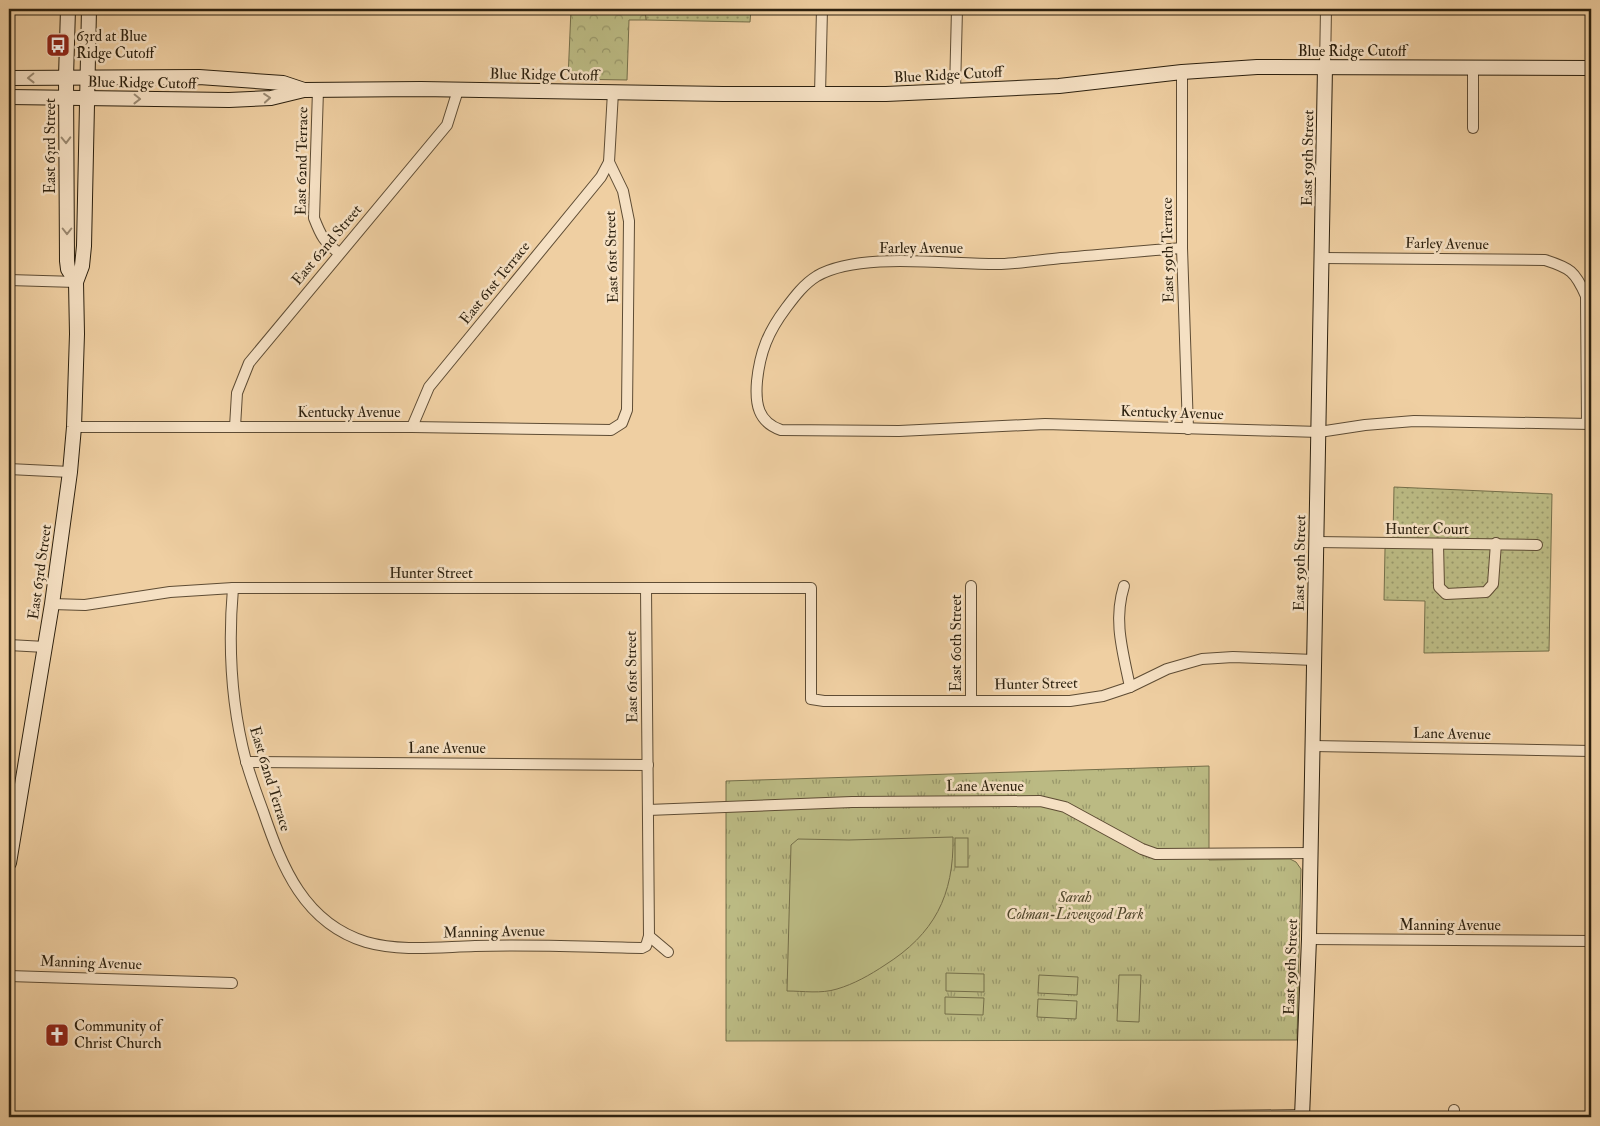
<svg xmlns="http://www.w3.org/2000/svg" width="1600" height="1126" font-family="'IM FELL Double Pica',serif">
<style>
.grass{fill:url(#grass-dots);stroke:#746e49}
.forest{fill:url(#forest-crowns);stroke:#746e49}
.park{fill:url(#park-tufts);stroke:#746e49}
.pitch{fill:#bbba83;stroke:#746e49}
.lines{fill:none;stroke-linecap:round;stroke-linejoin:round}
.street-casing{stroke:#5e4c34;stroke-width:12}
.secondary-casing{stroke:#2d210f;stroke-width:16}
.street{stroke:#f5e0c3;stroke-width:10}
.secondary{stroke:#f5e0c3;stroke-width:14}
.oneway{stroke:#9b8a72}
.labels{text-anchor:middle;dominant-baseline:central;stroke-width:5;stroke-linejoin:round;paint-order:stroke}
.poi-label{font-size:15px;fill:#2d210f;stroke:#f5e0c3;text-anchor:start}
.street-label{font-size:15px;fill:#2d210f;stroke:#f5e0c3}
.park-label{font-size:15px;font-style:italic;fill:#50472c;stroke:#f5e0c3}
</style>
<defs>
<pattern id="grass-dots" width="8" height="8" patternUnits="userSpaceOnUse" patternTransform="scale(1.25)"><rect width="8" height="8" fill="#bbba83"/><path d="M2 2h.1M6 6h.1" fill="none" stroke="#98976a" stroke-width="1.8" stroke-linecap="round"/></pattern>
<pattern id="forest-crowns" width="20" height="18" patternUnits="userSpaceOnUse" patternTransform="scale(1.25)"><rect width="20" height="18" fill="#bbba83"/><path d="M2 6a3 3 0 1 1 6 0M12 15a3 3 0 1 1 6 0" fill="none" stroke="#98976a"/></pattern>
<pattern id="park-tufts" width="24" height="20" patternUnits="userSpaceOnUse" patternTransform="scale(1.25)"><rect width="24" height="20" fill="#bbba83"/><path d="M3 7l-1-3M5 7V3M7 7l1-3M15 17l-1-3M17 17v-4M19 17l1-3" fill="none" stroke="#98976a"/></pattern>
</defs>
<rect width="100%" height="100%" fill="#efcfa2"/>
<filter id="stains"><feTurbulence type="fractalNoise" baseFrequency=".004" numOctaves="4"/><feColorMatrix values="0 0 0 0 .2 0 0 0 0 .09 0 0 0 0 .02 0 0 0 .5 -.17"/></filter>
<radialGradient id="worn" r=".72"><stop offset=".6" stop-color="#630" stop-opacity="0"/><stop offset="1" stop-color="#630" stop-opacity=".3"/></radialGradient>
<g class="grass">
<polygon points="645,9 751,9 750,22 646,20"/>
<polygon points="1394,487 1552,494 1549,651 1424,653 1425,601 1384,600 1385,549 1393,537"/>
</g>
<polygon class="forest" points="571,9 645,9 646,20 629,20 627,80 568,79"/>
<polygon class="park" points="1209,766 1209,860 1290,859 1296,862 1301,869 1297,1040 726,1041 726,781"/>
<g class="pitch">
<path d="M953,837C954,896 934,934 885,965C870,975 854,984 837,989C821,994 803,991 787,991L791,845L798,839L849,840Z"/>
<rect x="955" y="838" width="13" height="29"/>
<polygon points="946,973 984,974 984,992 946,991"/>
<polygon points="1039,975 1078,977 1077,995 1038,993"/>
<polygon points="1119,975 1141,975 1139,1022 1117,1021"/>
<polygon points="945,997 984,998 983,1015 945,1014"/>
<polygon points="1038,999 1077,1001 1076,1019 1037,1017"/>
</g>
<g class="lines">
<g class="street-casing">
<g id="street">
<polyline points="1325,67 1326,9"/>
<polyline points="1473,68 1473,128"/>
<polyline points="1182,72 1182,248 1188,429"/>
<path d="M318,90L314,218C321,236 324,242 339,253"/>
<polyline points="955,91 957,9"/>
<polyline points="820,94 822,9"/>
<path d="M1182,248C1141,251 1101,255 1061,258C1041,260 1021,263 1001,264C950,265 861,251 817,276C804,284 795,296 786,308C768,332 760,352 757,381C755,404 758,422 781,430L899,431L1045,424L1319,432L1365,425L1414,421L1591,424"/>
<path d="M1323,258L1545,260C1570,268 1575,271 1586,296L1587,424"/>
<polyline points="9,280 76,282"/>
<polyline points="74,427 412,427 611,430 622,423 627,410 629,221 623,191 609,162 613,92"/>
<polyline points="235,427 237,393 249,363 447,125 458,90"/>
<polyline points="412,427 429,387 601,177 609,162"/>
<polyline points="9,469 70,472"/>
<polyline points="1316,542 1537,545"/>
<polyline points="1438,544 1439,587 1446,594 1486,592 1493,584 1496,543"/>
<polyline points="971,586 971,700"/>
<path d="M1124,586C1113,621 1123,652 1130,687"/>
<path d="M233,588C228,646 231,704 246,761C251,778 257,795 263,811C282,867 304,923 366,942C401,952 439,947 475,946C531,944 586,947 642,948L646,946L649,936"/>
<polyline points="646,588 649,936 668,952"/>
<polyline points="52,604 85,605 170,592 233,588 811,588 811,699 824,701 1070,701 1103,696 1130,687 1167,669 1202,659 1233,657 1314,660"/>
<polyline points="9,645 45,647"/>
<polyline points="1313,746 1591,751"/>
<polyline points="246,762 648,765"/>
<polyline points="648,810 852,802 1040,801 1065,807 1142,849 1156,854 1311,853"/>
<polyline points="1309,939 1591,941"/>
<polyline points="9,976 232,983"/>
<polyline points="1132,1117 1302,1115"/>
<polyline points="1454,1117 1454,1110"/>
</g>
</g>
<g class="secondary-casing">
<g id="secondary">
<polyline points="68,9 66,77 67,261 68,269 76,282"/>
<polyline points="9,78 199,77 283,83 304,90"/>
<polyline points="9,97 229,100 271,98 304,90 421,89 723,94 886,94 1059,86 1182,72 1257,67 1591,68"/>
<polyline points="9,863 52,604 70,472 74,427 77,334 76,282 82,266 84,246 89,9"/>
<polyline points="1302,1117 1309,939 1325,67"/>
</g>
</g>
<use href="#street" class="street"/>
<use href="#secondary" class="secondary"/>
</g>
<defs><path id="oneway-chevron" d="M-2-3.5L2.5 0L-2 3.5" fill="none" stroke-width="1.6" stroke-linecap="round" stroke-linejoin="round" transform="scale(1.25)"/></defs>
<g class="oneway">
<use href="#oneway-chevron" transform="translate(31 78) rotate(179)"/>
<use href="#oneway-chevron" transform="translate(267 98) rotate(-5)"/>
<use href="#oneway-chevron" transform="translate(137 99) rotate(1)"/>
<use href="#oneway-chevron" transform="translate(66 140) rotate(89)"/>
<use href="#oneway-chevron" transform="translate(67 231) rotate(90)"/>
</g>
<defs>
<g id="bus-square" transform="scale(1.25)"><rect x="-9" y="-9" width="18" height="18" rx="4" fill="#8f2418" stroke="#f5e0c3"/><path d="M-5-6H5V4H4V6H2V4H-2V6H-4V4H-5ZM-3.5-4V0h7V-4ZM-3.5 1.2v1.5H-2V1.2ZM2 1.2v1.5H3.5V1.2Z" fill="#fff"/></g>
<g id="church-square" transform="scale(1.25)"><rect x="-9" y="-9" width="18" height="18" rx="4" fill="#8f2418" stroke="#f5e0c3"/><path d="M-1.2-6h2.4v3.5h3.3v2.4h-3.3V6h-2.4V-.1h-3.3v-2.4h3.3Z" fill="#fff"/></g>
</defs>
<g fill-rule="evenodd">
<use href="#bus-square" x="58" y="45"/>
<use href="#church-square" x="57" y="1035"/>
</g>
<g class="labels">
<g class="poi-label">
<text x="76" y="36">63rd at Blue<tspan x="76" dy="17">Ridge Cutoff</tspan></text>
<text x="74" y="1026">Community of<tspan x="74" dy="17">Christ Church</tspan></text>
</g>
<g class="street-label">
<text x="1352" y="51">Blue Ridge Cutoff</text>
<text transform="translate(544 75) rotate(1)">Blue Ridge Cutoff</text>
<text transform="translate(948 75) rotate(-3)">Blue Ridge Cutoff</text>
<text transform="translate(142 83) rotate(1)">Blue Ridge Cutoff</text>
<text transform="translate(50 146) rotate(-90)">East 63rd Street</text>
<text transform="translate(1308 158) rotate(-89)">East 59th Street</text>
<text transform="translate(302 161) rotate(-89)">East 62nd Terrace</text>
<text transform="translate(1447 244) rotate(1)">Farley Avenue</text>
<text transform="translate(327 245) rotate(-50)">East 62nd Street</text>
<text x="921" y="248">Farley Avenue</text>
<text transform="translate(1168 250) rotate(-91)">East 59th Terrace</text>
<text transform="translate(612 257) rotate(-92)">East 61st Street</text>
<text transform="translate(495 283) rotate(-51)">East 61st Terrace</text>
<text x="349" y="412">Kentucky Avenue</text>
<text transform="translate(1172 413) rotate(2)">Kentucky Avenue</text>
<text x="1427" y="529">Hunter Court</text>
<text transform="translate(1300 563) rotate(-89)">East 59th Street</text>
<text transform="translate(40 572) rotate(-82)">East 63rd Street</text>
<text x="431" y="573">Hunter Street</text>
<text transform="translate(956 643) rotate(-90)">East 60th Street</text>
<text transform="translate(632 677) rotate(-91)">East 61st Street</text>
<text transform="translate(1036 684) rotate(-1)">Hunter Street</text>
<text transform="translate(1452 734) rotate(1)">Lane Avenue</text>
<text x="447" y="748">Lane Avenue</text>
<text transform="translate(270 779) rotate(73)">East 62nd Terrace</text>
<text x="985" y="786">Lane Avenue</text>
<text x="1450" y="925">Manning Avenue</text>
<text transform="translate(494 932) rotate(-1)">Manning Avenue</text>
<text transform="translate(91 963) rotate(2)">Manning Avenue</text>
<text transform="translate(1291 967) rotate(-88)">East 59th Street</text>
</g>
<g class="park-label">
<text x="1075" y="897">Sarah<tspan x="1075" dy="17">Colman-Livengood Park</tspan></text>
</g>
</g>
<rect width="1600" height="1126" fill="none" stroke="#efcfa2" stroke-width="30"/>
<rect x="10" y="10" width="1580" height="1106" fill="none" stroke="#2d210f" stroke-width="2.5"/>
<rect x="15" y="15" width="1570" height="1096" fill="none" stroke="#2d210f"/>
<rect width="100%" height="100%" filter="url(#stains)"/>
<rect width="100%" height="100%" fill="url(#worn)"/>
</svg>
